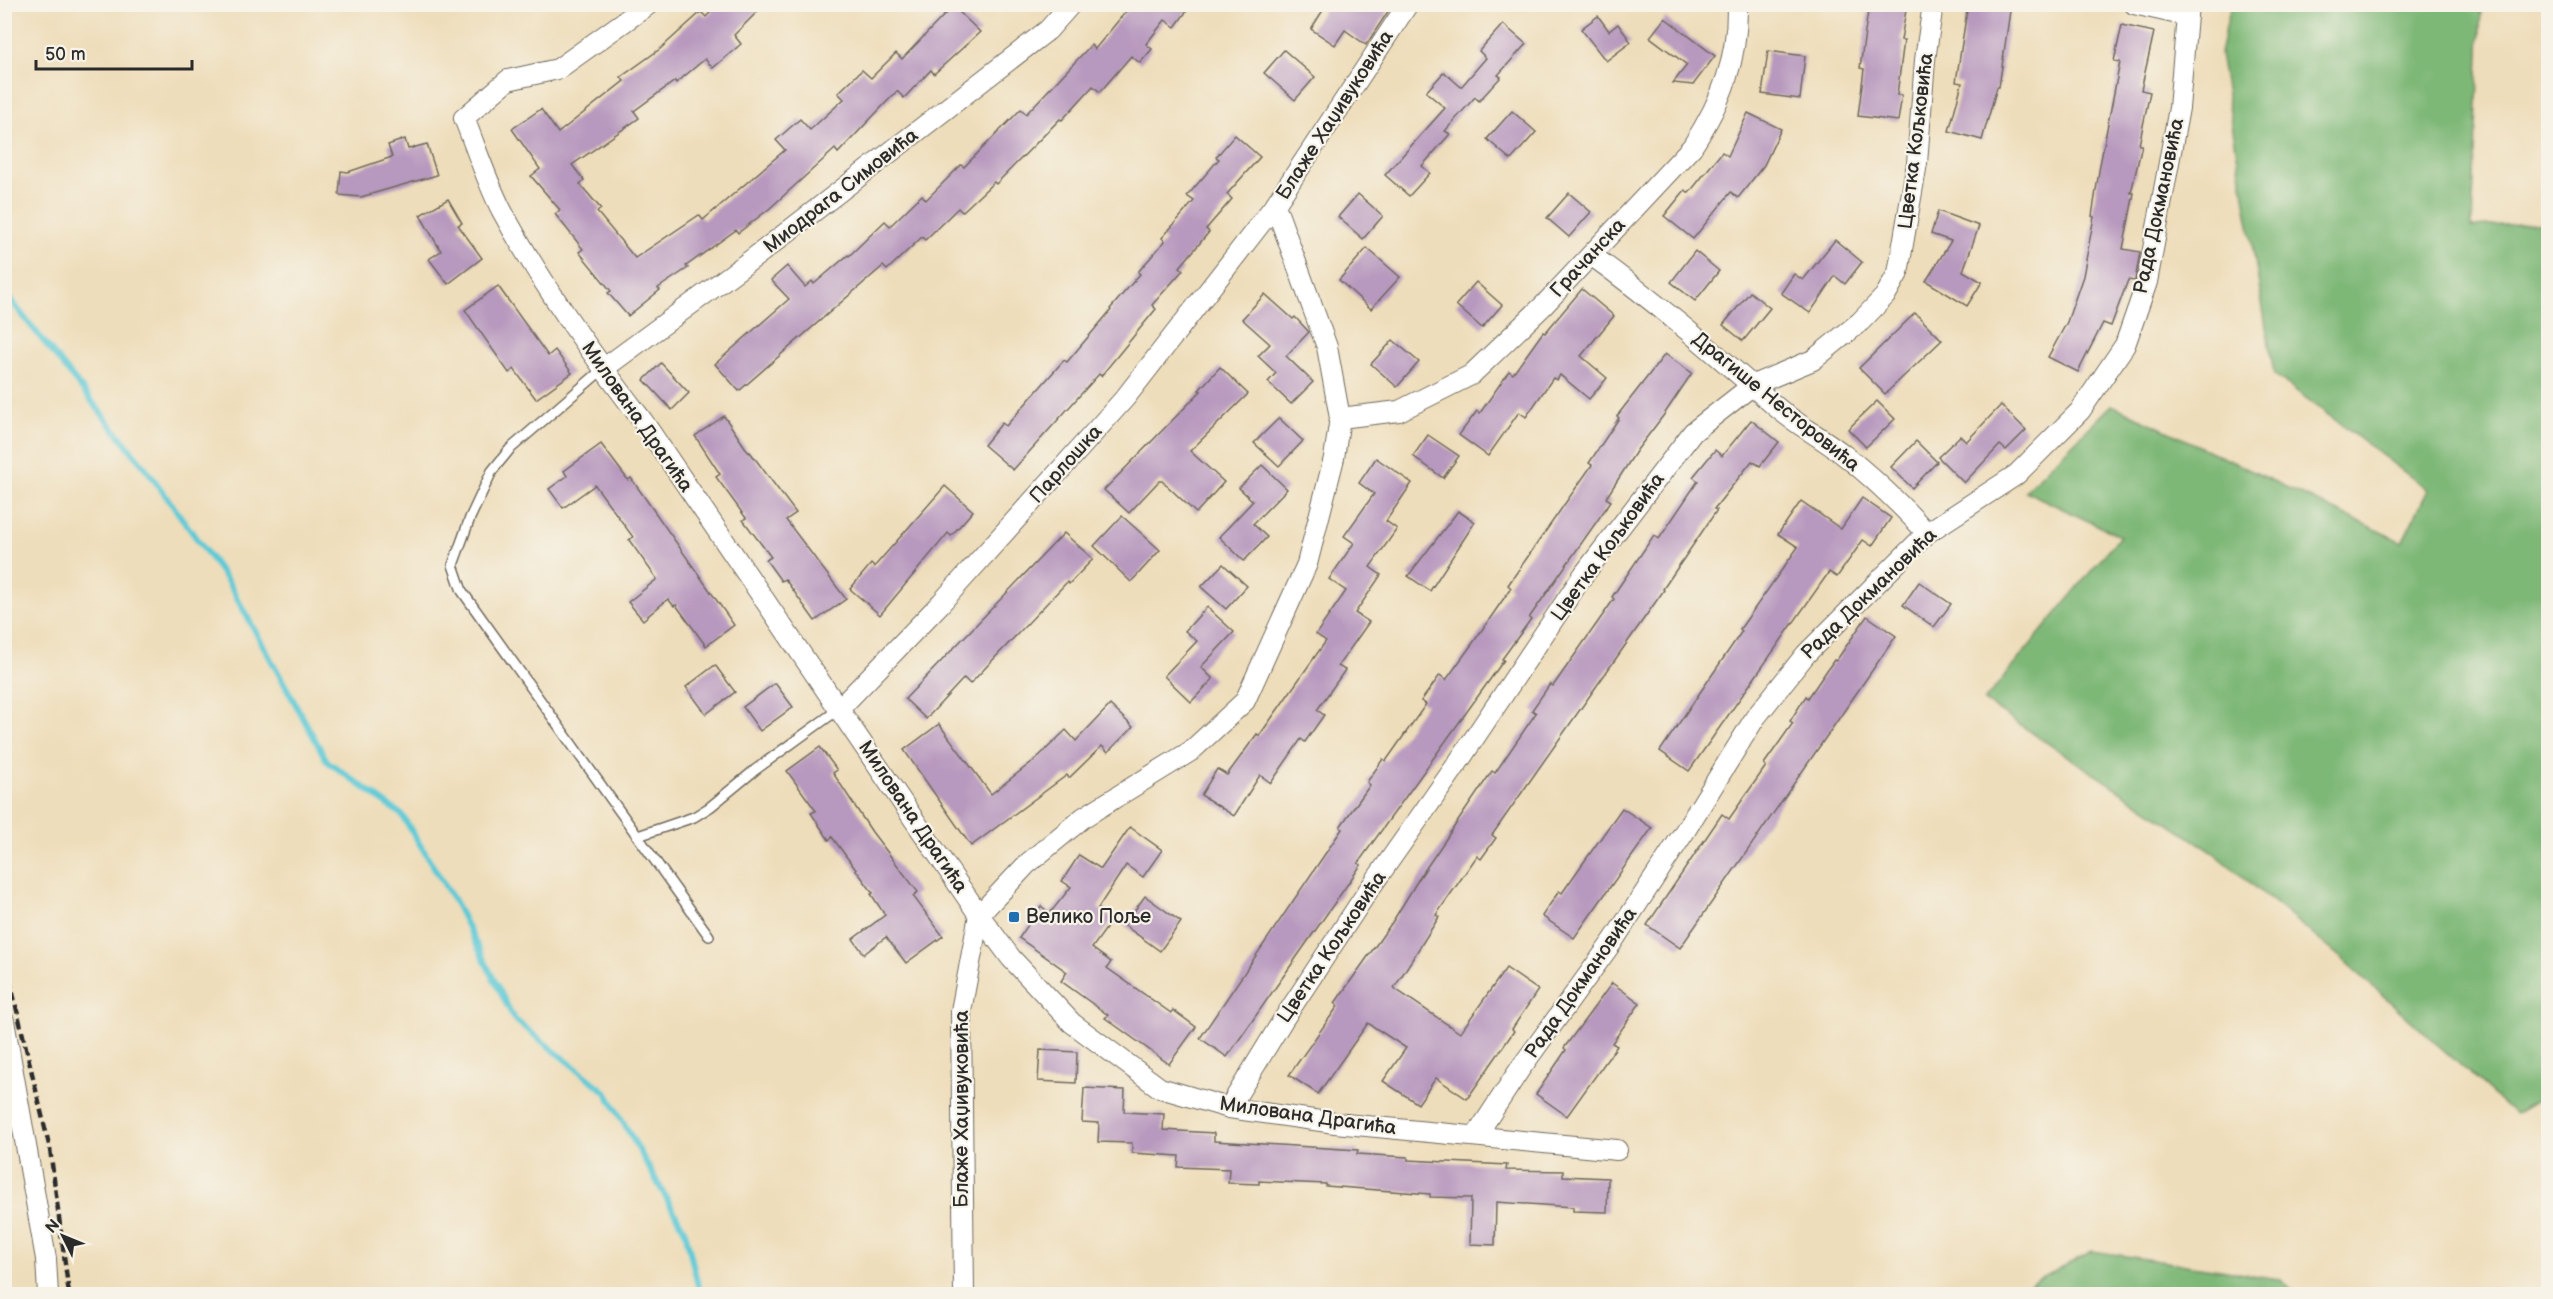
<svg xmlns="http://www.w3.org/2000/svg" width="2553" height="1299" font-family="'Balsamiq Sans',sans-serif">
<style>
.forest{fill:#7eb877;stroke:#547251;stroke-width:1.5}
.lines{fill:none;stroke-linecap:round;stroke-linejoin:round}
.stream{stroke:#5dc9d6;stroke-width:6}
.building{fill:#b798be}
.service-casing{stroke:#6f695d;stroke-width:12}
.minor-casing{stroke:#6f695d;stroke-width:22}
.service{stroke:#fff;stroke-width:9}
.minor{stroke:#fff;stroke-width:20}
.rail{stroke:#2b2b2b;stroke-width:4.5;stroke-dasharray:9 4.5;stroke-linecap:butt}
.poi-dot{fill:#1f6fb2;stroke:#f7f3e8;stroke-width:2}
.labels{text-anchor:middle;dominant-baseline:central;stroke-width:4.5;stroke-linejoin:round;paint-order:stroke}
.street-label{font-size:20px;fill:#2b2b2b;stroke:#f7f3e8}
.poi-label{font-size:20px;fill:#2b2b2b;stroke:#f7f3e8;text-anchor:start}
</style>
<rect width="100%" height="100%" fill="#f7f3e8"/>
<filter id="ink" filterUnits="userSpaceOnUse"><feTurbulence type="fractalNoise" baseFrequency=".0167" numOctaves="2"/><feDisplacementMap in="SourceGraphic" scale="12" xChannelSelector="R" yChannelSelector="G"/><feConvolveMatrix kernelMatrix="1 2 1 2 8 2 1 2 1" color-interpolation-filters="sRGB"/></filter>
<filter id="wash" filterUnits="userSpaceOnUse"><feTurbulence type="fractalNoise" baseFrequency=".008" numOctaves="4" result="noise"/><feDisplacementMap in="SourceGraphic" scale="24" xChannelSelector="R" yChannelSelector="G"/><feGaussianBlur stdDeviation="1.35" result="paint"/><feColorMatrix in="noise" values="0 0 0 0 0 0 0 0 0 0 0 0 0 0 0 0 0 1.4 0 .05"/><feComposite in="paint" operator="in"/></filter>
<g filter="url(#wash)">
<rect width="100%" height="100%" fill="#eeddba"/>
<g class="forest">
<polygon points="2231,5 2481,5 2472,227 2548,222 2548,1094 2515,1114 2340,957 2214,853 1984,701 2120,536 2025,491 2112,405 2402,542 2428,490 2274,374 2220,53"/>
<polygon points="2092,1251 2279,1279 2299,1294 2012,1294"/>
</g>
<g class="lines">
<polyline class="stream" points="4,292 147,470 228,582 327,761 402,815 455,902 514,1019 606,1092 685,1231 700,1294"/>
</g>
<g id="blocks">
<g class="building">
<polygon points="718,4 765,4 734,35 741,44 713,68 705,59 676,83 675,81 634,111 639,118 572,165 584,180 580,184 601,209 597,212 635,258 699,215 703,220 785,150 776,140 800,119 810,130 844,99 838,93 862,70 871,78 896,53 902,59 953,6 980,32 934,74 931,70 904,98 897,91 838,153 835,149 769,209 738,233 736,230 686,266 688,268 658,288 660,290 628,316 608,293 611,291 579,252 583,249 555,214 560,210 531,176 540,169 512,129 541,109 558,133 624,81 621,77 660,49 701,12 706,17"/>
<polygon points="1132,4 1192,4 1175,27 1165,20 1146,44 1152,49 1140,63 1131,56 1100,92 1093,86 1062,120 1060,119 996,184 994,182 962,212 958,208 925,240 922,237 887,270 883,266 739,391 715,364 789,299 771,280 787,266 805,287 812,281 814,284 848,255 849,256 885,221 890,226 922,195 926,200 961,165 964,167 1021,109 1026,114 1091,45 1095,49"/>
<polygon points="1327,4 1393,4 1366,45 1345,30 1335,45 1311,29"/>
<polygon points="1869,4 1907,4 1901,40 1904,40 1897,95 1902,95 1898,121 1858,116 1864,69 1860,68"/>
<polygon points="1968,4 2011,4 1999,87 1997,87 1982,140 1949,131 1962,83 1956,82"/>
<polygon points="1598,16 1609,31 1618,24 1631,42 1606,61 1581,29"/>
<polygon points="1665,18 1715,56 1693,85 1673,83 1687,65 1650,37"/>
<polygon points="1503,24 1526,44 1498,75 1501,77 1479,101 1475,97 1445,131 1450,134 1422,166 1430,173 1409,196 1385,175 1445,108 1426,92 1444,72 1461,87 1486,58 1479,51"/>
<polygon points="2122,25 2154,32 2141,90 2150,92 2139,145 2142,145 2131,193 2134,193 2123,249 2140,252 2135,281 2128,280 2111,326 2103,323 2078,372 2048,357 2067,322 2083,276 2094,217 2092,216 2100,165 2120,62 2114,61"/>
<polygon points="1284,50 1315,77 1295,100 1264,73"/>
<polygon points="1768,51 1805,56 1800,99 1762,94"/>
<polygon points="1512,111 1536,132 1511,160 1487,139"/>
<polygon points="1748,113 1781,129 1764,165 1738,198 1731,192 1693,239 1664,216 1685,190 1689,193 1722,152 1728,156"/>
<polygon points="1235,135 1260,157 1227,194 1232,199 1206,229 1209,232 1180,267 1183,270 1152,305 1156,309 1101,376 1099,374 1013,470 984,445 1002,423 1006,426 1064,360 1067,362 1111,310 1110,309 1140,274 1138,272 1165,241 1162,238 1194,201 1187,196 1219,159 1216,157"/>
<polygon points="405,139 408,149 427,144 437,175 361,197 339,195 341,171 348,172 392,157 388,145"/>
<polygon points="1569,193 1591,212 1569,237 1547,218"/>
<polygon points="1358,194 1383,216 1363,239 1338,217"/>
<polygon points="448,199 462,223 458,225 482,258 448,284 429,259 441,251 420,215"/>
<polygon points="1938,211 1979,226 1963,271 1982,282 1967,306 1926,281 1951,241 1931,234"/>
<polygon points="1835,240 1862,262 1845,284 1835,276 1810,313 1781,293 1794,274 1803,280"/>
<polygon points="1367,248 1400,277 1371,309 1339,280"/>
<polygon points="1695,251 1719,271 1695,301 1671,282"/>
<polygon points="1476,282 1502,305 1482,328 1456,305"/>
<polygon points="498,286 548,356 555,350 572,373 536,399 514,369 509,373 465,310"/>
<polygon points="1582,289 1614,316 1581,356 1607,378 1589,399 1560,375 1557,380 1553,378 1526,417 1519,412 1488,456 1459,435 1477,411 1480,413 1509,371 1513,374 1543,332 1545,333"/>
<polygon points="1750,292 1770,308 1743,341 1723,325"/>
<polygon points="1265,294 1293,319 1295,317 1309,332 1286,356 1313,382 1291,404 1268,382 1276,373 1258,356 1270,344 1242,319"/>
<polygon points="1915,313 1942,340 1885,394 1859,368"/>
<polygon points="1393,340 1419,362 1397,387 1371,364"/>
<polygon points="1665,354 1692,373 1663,416 1637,450 1606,498 1611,501 1529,618 1531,619 1502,659 1504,660 1358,863 1361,865 1227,1057 1200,1038 1342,829 1340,827 1370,785 1367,782 1383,759 1386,761 1426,704 1421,701 1440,675 1446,680 1475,640 1511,588 1508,585 1592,465 1589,463 1619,418 1617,416"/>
<polygon points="661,363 689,393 672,410 644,380"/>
<polygon points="1220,367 1248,394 1190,451 1224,482 1196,513 1162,481 1159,481 1129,513 1104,490 1201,391 1199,390"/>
<polygon points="1877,401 1895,419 1866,447 1848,429"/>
<polygon points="2001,405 2026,430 2006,450 2000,445 1964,483 1938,457 1960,436 1966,442"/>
<polygon points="724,416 749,453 750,452 796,513 786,520 846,599 815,621 785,579 781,581 766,560 771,557 743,520 746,518 716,477 720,474 695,436"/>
<polygon points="1279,418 1303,441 1279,466 1254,443"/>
<polygon points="1751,420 1779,442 1760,466 1752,461 1714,509 1717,510 1663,589 1664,590 1492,835 1496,838 1481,859 1477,856 1436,915 1439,917 1394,988 1460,1033 1506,968 1538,990 1512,1029 1514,1031 1467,1099 1436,1078 1418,1104 1383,1081 1406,1048 1368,1023 1318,1094 1289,1075 1338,1006 1335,1003 1393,921 1418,880 1492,771 1495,773 1536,713 1532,710 1550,684 1553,686 1614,599 1612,597 1654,535 1659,539 1698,481 1693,477 1715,450 1722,456"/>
<polygon points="1428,435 1459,456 1443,478 1413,456"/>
<polygon points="1916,441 1937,462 1912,488 1891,467"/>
<polygon points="601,444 628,480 631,478 734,625 706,646 676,605 674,606 668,599 643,620 628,602 657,579 629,540 633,537 595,485 563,508 549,489 567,476 564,471"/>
<polygon points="1376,458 1412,483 1386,521 1397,529 1370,567 1381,575 1355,613 1369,622 1338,666 1345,670 1317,710 1324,715 1305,742 1301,739 1271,783 1260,775 1234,816 1201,795 1217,769 1227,775 1257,734 1259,736 1326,641 1316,634 1346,591 1329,579 1354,543 1344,536 1374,494 1359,483"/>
<polygon points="1262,465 1287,489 1253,524 1267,537 1244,561 1219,537 1253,501 1239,488"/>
<polygon points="945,486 973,511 951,536 948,533 880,615 850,589 871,564 874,567"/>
<polygon points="1862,498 1891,518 1872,546 1863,540 1837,577 1829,572 1689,771 1660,751 1742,631 1740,629 1798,547 1778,534 1801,501 1841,529"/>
<polygon points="1458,511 1475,522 1430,591 1408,576"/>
<polygon points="1122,516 1160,550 1131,582 1094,546"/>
<polygon points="1064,533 1093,559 1069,584 1067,582 970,684 964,678 926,719 905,699"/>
<polygon points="1223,564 1247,586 1226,609 1201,587"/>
<polygon points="1919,582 1951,604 1934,627 1903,605"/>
<polygon points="1207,607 1234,632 1201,667 1213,679 1191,702 1164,676 1197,641 1185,631"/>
<polygon points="1867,616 1896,636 1680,948 1647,925 1722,814 1729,819 1766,766 1764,764 1793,723 1790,721 1806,696 1808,698 1834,660 1836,661"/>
<polygon points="715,665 735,692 706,714 686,687"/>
<polygon points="775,683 793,707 760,731 743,707"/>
<polygon points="1110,705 1133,727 1108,752 1102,746 1069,778 1067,775 971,846 904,750 939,724 991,794 1037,758 1066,730 1076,741"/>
<polygon points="820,747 837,770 833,773 872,832 918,892 913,896 943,936 906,963 886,937 864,954 853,939 885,915 871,894 873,893 832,837 829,840 811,813 816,811 787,771"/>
<polygon points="1622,808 1652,828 1574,938 1542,916 1559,891 1562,893"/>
<polygon points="1130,827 1162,850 1143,877 1126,865 1098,908 1113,919 1092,948 1111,962 1107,968 1171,1013 1173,1010 1196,1027 1169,1064 1105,1018 1108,1015 1061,981 1067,972 1019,938 1041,906 1050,913 1071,887 1062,881 1079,855 1101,869"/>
<polygon points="1145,896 1181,922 1160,951 1124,925"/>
<polygon points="1612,983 1640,1003 1612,1043 1617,1046 1567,1116 1536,1094 1566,1050 1564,1048"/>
<polygon points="1040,1050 1077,1052 1076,1083 1038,1081"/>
<polygon points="1084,1088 1125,1090 1124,1112 1164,1114 1163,1130 1214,1133 1214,1141 1358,1150 1357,1154 1408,1157 1408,1160 1507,1165 1506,1170 1563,1171 1563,1176 1608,1178 1607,1212 1573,1211 1573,1207 1496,1202 1495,1245 1470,1244 1471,1198 1430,1197 1430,1194 1326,1186 1326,1184 1259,1181 1259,1184 1228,1183 1229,1169 1178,1167 1179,1156 1132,1153 1132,1143 1098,1142 1099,1123 1082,1122"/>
</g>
</g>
</g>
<g filter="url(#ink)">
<use href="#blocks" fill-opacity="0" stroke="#6f695d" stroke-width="1.5"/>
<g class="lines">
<g class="service-casing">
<g id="service">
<polyline points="603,369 510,449 492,471 470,518 453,565 462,591 709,936"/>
<polyline points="638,836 694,817 710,807 755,770 839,709"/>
</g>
</g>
<g class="minor-casing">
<g id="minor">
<path d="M649,4L558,69L508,80L464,118C476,148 487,182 502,211C542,285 591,353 642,420L979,915L1011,958L1072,1023L1160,1088L1229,1108L1335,1123L1617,1150"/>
<polyline points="2134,4 2187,16"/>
<path d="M1591,255C1655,301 1715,353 1774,405C1795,424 1822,437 1844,455C1874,478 1901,505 1927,533"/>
<polyline points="603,369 755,257 1048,30 1071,4"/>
<path d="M1340,418L1399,411L1471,375L1544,305L1692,147C1722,101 1738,60 1737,4"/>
<polyline points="839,709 941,603 1125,398 1275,205"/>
<polyline points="4,1021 46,1259 48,1294"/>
<polyline points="1229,1108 1283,1020 1368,891 1453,770 1584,574 1693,432 1753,385 1813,360 1860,322 1885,296 1898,273 1917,163 1925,60 1933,4"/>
<polyline points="1476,1136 1520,1069 1613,941 1685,831 1755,718 1806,654 1927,533 2016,475 2080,411 2125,345 2147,282 2179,108 2188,4"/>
<polyline points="964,1294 961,1011 979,915 1027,864 1084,817 1191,751 1245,701 1307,564 1334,458 1340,418 1327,347 1275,205 1408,4"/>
</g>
</g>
<use href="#service" class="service"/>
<use href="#minor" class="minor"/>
<polyline class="rail" points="4,966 10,981 50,1149 69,1294"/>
</g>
</g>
<rect class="poi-dot" x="1008" y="911" width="12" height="12" rx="3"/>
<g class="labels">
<g class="street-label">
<text transform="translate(1335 115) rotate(-57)">Блаже Хаџивуковића</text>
<text transform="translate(1916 141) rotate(-83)">Цветка Кољковића</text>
<text transform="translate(841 191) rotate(-38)">Миодрага Симовића</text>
<text transform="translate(2159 206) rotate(-78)">Рада Докмановића</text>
<text transform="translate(1588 258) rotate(-47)">Грачанска</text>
<text transform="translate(1776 402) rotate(39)">Драгише Несторовића</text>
<text transform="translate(637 417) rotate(55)">Милована Драгића</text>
<text transform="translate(1066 464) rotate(-48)">Парлошка</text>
<text transform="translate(1608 547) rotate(-54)">Цветка Кољковића</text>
<text transform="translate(1869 594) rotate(-44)">Рада Докмановића</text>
<text transform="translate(913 817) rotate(56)">Милована Драгића</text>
<text transform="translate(1332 947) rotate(-56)">Цветка Кољковића</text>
<text transform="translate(1581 983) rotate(-55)">Рада Докмановића</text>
<text transform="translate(962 1109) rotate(-90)">Блаже Хаџивуковића</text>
<text transform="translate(1308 1116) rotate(8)">Милована Драгића</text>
</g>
<g class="poi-label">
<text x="1026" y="917">Велико Поље</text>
</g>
</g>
<rect width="2553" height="1299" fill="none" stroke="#f7f3e8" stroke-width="24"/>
<g transform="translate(63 1236) rotate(313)" stroke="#f7f3e8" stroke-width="4.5" paint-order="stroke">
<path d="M0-4.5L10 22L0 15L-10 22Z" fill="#2b2b2b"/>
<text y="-9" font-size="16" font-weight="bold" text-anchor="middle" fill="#2b2b2b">N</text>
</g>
<path d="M36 60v9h156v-9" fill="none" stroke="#2b2b2b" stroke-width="3"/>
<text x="45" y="60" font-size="18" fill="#2b2b2b" stroke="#f7f3e8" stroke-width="4.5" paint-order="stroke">50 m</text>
</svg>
